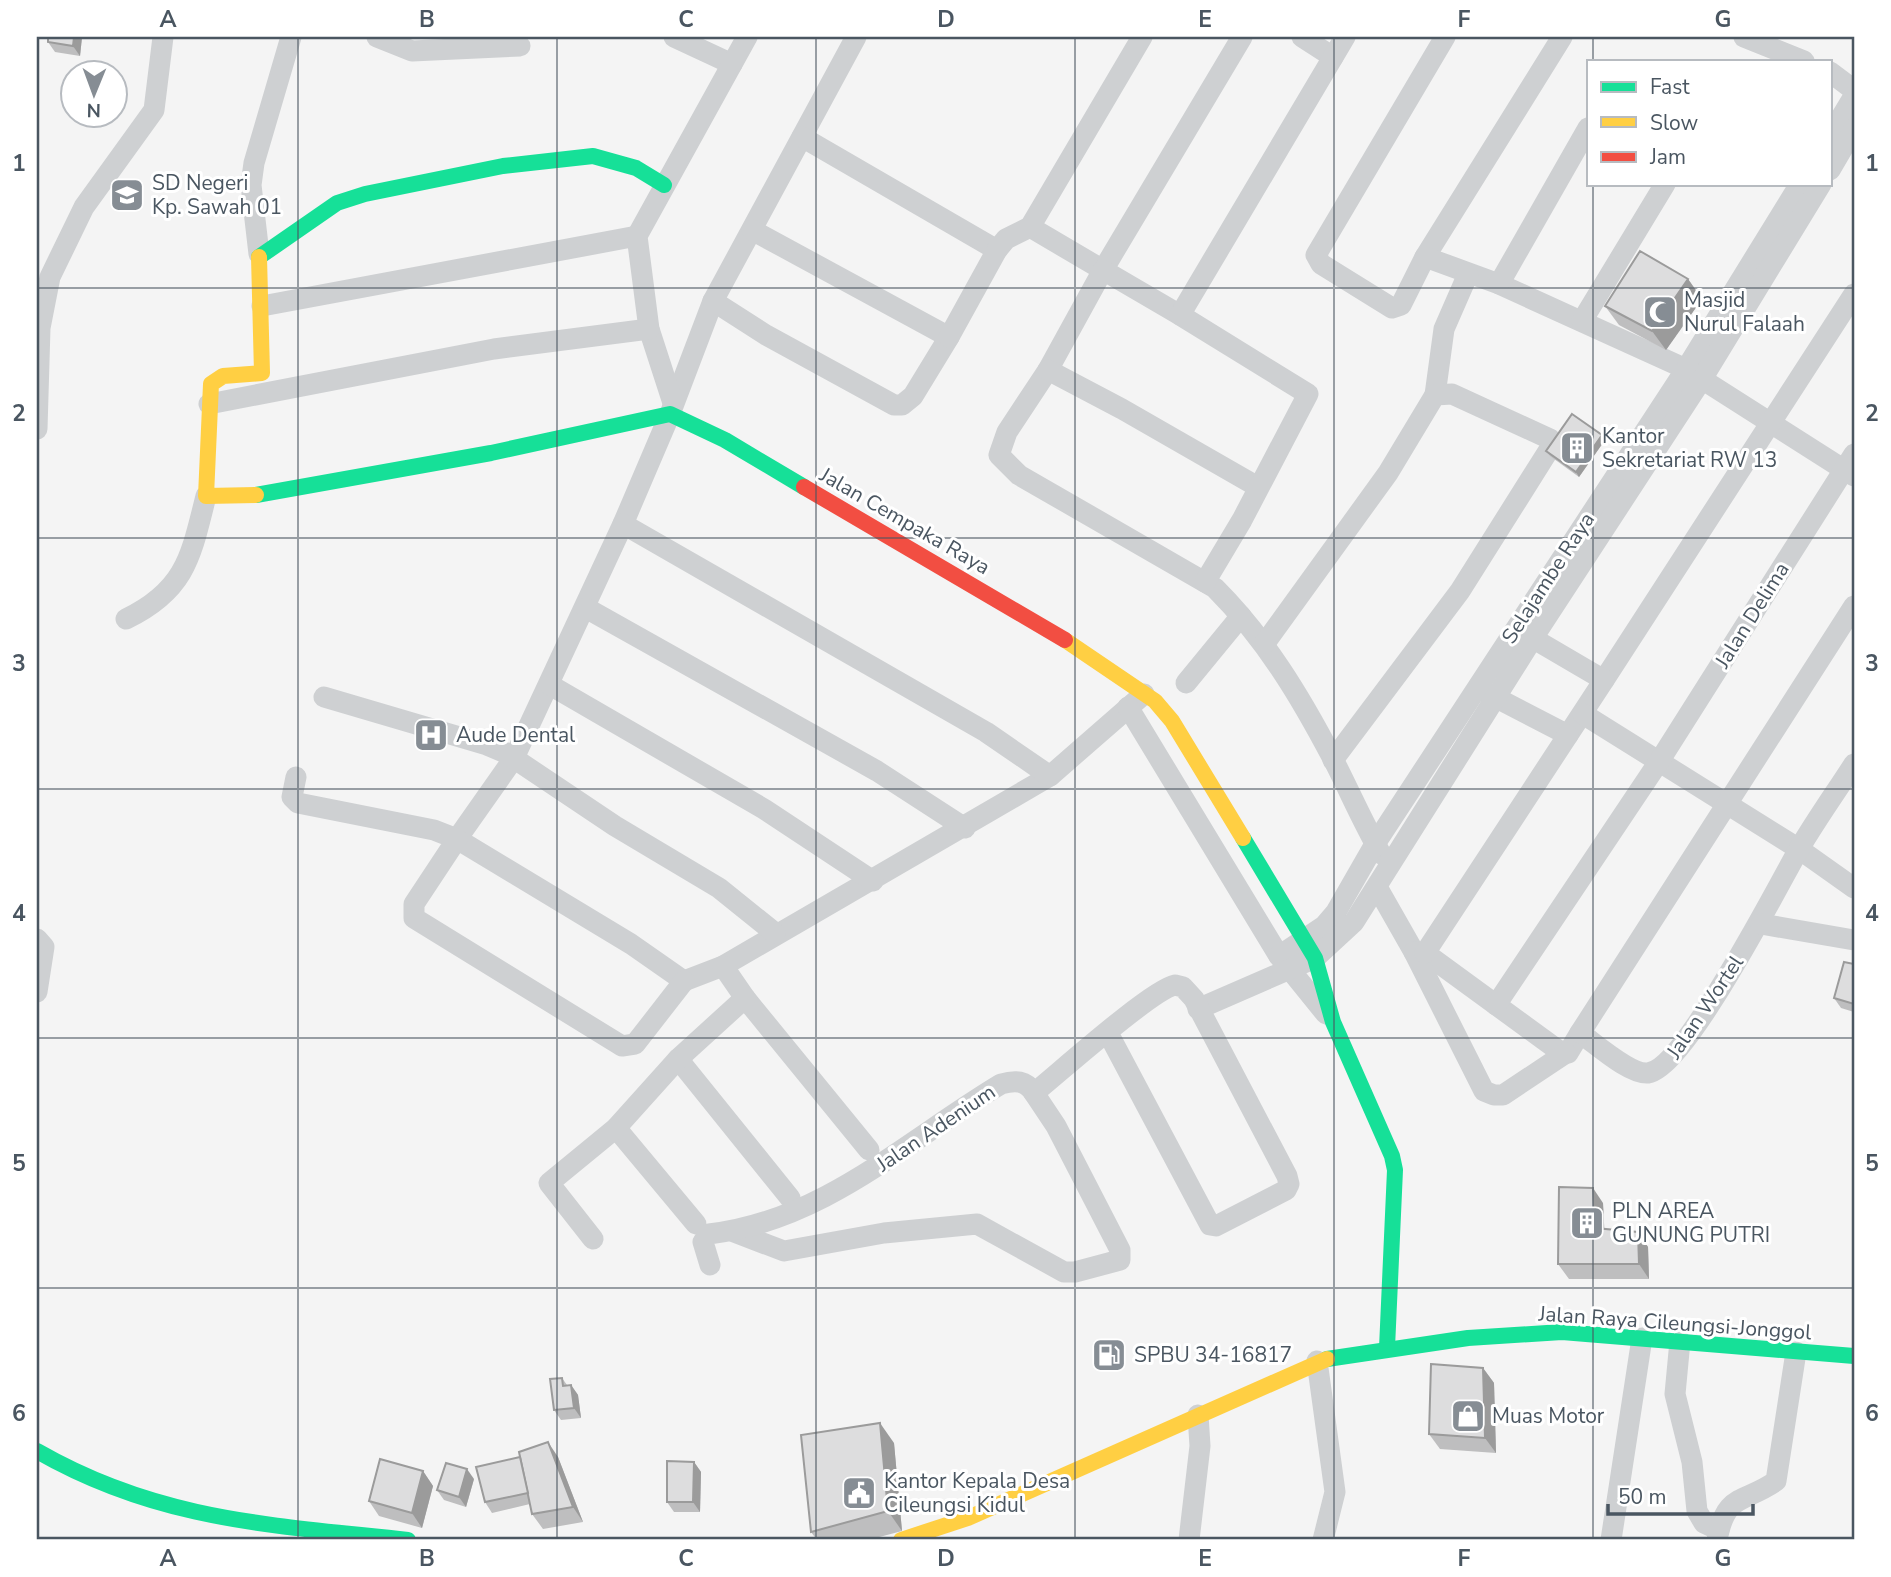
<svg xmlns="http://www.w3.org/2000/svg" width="1891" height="1577" font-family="'Nunito Sans',sans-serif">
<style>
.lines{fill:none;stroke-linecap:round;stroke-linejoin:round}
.street{stroke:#ced0d2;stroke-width:21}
.fast{stroke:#16e098;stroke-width:16}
.slow{stroke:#ffcf43;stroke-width:16}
.jam{stroke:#f24e42;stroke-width:16}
.wall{fill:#bebebf}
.shaded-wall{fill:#9b9b9b}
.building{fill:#ddddde;stroke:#9b9b9b;stroke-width:2}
.grid{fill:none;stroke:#4a5661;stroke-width:2;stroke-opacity:0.55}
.labels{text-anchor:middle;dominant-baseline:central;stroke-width:6;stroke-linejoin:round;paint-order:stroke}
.poi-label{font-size:21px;fill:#4a5661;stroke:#fff;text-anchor:start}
.street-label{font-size:21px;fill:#4a5661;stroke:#fff}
.neatline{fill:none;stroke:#4a5661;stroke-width:2.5}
.grid-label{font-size:23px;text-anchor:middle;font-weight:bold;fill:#4a5661}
</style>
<rect width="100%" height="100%" fill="#f4f4f4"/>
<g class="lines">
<g class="street">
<polyline points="377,37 412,51 520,46"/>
<polyline points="674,37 732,64"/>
<polyline points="856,37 713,301 670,414 623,524 514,758 457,839 631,944 684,981 723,966 1050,776 1144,694"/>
<polyline points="1302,37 1333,57"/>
<polyline points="1445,37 1316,255 1321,264 1392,308 1401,305 1425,257 1562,37"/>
<polyline points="1744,37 1804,61"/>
<polyline points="1830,72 1854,90"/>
<polyline points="1830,136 1854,96"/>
<polyline points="802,137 997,250"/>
<polyline points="1830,170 1854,129"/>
<polyline points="1030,227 1103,270 1242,37"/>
<polyline points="259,254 251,185 254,163 291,37"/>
<polyline points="1425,257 1499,284 1686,369 1854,476"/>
<polyline points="1499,284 1588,128"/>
<polyline points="713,301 766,335 894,405 902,405 913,396 949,337 752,230"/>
<polyline points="262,306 637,236"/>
<path d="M1180,315L1103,270L1048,370L1007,432L999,455L1019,475L1215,588C1265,638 1300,696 1333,759C1349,790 1363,823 1381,854"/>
<polyline points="1582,321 1665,184"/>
<polyline points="949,337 997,250 1006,239 1030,227 1142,37"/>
<polyline points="1048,370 1122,409 1258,487"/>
<polyline points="1435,395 1444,329 1468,274"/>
<polyline points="673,403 649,329 637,236 747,37"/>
<polyline points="209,404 494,349 649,329"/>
<polyline points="37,429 40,328 50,277 84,207 154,110 163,37"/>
<polyline points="623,524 986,732 1050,776"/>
<polyline points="1205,582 1242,520 1308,394 1180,315 1345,37"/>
<polyline points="586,608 877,771 965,828"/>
<path d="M126,619C186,590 191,556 206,496"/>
<polyline points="1265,643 1388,473 1435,395 1452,394 1550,439 1552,445 1460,591 1333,760"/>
<polyline points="1604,680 1854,294"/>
<polyline points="1186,683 1241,616"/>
<polyline points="550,685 764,809 873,881"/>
<polyline points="1485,692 1568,735 1604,680 1522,632"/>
<polyline points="324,697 487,745 506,753 615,826 719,888 775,933"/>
<polyline points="1128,707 1279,956 1326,1014"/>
<polyline points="1583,714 1799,849 1854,888"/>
<polyline points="296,777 292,797 298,803 434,830 457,839 414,904 414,918 622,1046 635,1044 684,981"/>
<path d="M1377,887L1414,952L1425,953L1562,1053H1568L1580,1033C1596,1044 1630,1075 1648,1073C1685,1068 1778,886 1799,849C1816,820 1836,792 1854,764"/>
<polyline points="1761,924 1854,940"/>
<polyline points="37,939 44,947 37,992"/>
<polyline points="1414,952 1484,1091 1494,1095 1503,1095 1566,1053"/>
<polyline points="1425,953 1568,735"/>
<polyline points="1279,956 1324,926 1336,912 1375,844 1686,369 1800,184"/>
<polyline points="745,998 869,1150"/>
<polyline points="1496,1005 1660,760 1854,454"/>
<polyline points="1198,1009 1315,958 1354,922 1533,638 1702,379 1821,184"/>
<polyline points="1580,1033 1854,606"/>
<polyline points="678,1059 790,1198"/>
<polyline points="616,1128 696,1224"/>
<polyline points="734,1232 784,1251 884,1233 977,1224 1064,1272 1075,1272 1120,1260 1120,1250 1056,1126 1034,1093"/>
<polyline points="593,1239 549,1183 616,1128 678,1059 745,998 723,966"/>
<path d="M710,1265L703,1242L709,1234C823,1221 906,1141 1001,1084C1015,1080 1026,1080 1034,1093C1059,1073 1151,990 1175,985L1183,987L1194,999L1287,1176L1289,1184L1286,1190L1216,1226L1210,1225L1108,1033"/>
<polyline points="1680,1341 1675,1394 1692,1462 1697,1511 1704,1523 1719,1530"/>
<polyline points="1317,1361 1335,1492 1323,1540"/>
<polyline points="1189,1540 1200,1446 1198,1415"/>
<polyline points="1611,1540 1642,1338"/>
<path d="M1717,1540C1726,1492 1743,1504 1776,1481L1796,1352"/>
</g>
<g class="fast">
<polyline points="259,257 337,203 365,194 503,166 593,156 636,168 664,185"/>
<polyline points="256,495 491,453 670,414 725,440 804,487"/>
<polyline points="1243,838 1315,958 1333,1022 1392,1156 1395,1170 1387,1348"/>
<polyline points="1327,1359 1468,1338 1562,1332 1854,1356"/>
<path d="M37,1451C159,1521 272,1525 408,1540"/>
</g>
<g class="slow">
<polyline points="256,495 206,496 211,384 223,376 262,373 259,257"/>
<polyline points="1065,640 1155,701 1172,721 1243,838"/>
<polyline points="901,1540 968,1518 1327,1359"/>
</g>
<polyline class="jam" points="804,487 1065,640"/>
</g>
<g class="wall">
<polygon points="82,37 80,56 55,52 48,42"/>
<polygon points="1688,279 1702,299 1666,350 1619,325 1605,306"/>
<polygon points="1602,435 1605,440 1579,477 1550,456 1546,451"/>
<polygon points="1854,964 1854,1012 1841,1008 1834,998"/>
<polygon points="1603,1203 1604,1229 1638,1232 1648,1247 1649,1279 1569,1279 1558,1264"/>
<polygon points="1483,1368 1494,1383 1496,1453 1440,1449 1429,1434"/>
<polygon points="562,1378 567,1385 571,1385 578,1395 581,1418 561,1420 554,1410"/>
<polygon points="894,1443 902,1531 868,1540 817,1540 811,1532"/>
<polygon points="558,1457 583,1522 543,1529 532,1514 530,1504 492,1513 485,1502"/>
<polygon points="694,1462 701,1472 700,1512 674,1512 667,1502"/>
<polygon points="423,1471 433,1486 422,1528 379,1516 369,1501"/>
<polygon points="474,1479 466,1507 444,1500 437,1490"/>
</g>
<g class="shaded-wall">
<polygon points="74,37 82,37 80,56 73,46"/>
<polygon points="1688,279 1702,299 1666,350 1652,331"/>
<polygon points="1602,435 1605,440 1579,477 1576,472"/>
<polygon points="1593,1188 1603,1203 1605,1243 1595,1228"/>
<polygon points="1638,1232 1648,1247 1649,1279 1639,1264"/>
<polygon points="1483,1368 1494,1383 1496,1453 1485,1438"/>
<polygon points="571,1385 578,1395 581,1418 574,1408"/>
<polygon points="880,1423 894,1443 902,1531 888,1511"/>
<polygon points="548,1442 558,1457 583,1522 573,1507"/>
<polygon points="694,1462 701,1472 700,1512 693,1502"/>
<polygon points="467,1469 474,1479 466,1507 459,1497"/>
<polygon points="423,1471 433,1486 422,1528 412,1513"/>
</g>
<g class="building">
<polygon points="48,37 74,37 73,46 48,42"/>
<polygon points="1640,251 1688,279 1652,331 1605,306"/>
<polygon points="1572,414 1602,435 1576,472 1546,451"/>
<polygon points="1844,962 1854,964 1854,1004 1834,998"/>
<polygon points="1559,1187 1593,1188 1595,1228 1638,1232 1639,1264 1558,1264"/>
<polygon points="1431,1364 1483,1368 1485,1438 1429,1434"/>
<polygon points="562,1378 563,1386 571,1385 574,1408 554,1410 550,1379"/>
<polygon points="880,1423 888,1511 811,1532 801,1435"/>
<polygon points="548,1442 573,1507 532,1514 519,1452"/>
<polygon points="520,1457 528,1493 485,1502 476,1467"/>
<polygon points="380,1459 423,1471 412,1513 369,1501"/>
<polygon points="667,1461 694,1462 693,1502 667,1502"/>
<polygon points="446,1463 467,1469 459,1497 437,1490"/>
</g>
<path class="grid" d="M298,37V1540M557,37V1540M816,37V1540M1075,37V1540M1334,37V1540M1593,37V61M1593,184V1540M37,288H1854M37,538H1854M37,789H1854M37,1038H1854M37,1288H1854"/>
<defs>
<g id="school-square" transform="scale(1.75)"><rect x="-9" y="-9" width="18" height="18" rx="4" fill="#868d94" stroke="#fff"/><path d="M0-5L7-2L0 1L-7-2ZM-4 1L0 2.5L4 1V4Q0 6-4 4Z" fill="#fff"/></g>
<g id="mosque-square" transform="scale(1.75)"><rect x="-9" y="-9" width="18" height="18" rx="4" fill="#868d94" stroke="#fff"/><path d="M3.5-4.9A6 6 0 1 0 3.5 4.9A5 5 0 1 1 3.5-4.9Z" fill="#fff"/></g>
<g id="building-square" transform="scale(1.75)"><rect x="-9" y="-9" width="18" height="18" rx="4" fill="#868d94" stroke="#fff"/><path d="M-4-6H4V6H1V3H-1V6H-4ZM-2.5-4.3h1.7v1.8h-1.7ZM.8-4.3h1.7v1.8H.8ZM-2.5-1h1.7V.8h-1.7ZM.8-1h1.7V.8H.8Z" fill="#fff"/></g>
<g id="hospital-square" transform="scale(1.75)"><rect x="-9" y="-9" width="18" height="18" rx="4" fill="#868d94" stroke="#fff"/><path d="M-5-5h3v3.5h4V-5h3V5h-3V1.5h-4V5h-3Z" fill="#fff"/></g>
<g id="fuel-square" transform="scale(1.75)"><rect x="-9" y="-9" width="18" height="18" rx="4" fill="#868d94" stroke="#fff"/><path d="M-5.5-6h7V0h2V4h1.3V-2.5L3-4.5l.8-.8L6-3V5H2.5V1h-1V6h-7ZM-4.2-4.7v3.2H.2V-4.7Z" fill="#fff"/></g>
<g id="shop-square" transform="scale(1.75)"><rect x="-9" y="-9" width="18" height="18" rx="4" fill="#868d94" stroke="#fff"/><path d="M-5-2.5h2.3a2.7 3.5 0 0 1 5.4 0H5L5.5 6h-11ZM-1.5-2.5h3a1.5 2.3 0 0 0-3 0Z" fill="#fff"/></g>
<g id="civic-square" transform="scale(1.75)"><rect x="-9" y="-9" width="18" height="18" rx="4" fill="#868d94" stroke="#fff"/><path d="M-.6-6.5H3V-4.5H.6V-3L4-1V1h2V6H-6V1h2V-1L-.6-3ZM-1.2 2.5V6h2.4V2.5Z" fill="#fff"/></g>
</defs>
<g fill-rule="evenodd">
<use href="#school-square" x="127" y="195"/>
<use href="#mosque-square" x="1660" y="312"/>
<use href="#building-square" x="1577" y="448"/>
<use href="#hospital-square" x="431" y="735"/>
<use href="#building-square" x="1587" y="1223"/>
<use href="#fuel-square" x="1109" y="1355"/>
<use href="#shop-square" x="1468" y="1416"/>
<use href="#civic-square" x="859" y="1493"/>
</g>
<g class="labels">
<g class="poi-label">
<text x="152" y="183">SD Negeri<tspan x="152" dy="24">Kp. Sawah 01</tspan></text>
<text x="1684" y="300">Masjid<tspan x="1684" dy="24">Nurul Falaah</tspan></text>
<text x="1602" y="436">Kantor<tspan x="1602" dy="24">Sekretariat RW 13</tspan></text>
<text x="456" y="735">Aude Dental</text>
<text x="1612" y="1211">PLN AREA<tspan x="1612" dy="24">GUNUNG PUTRI</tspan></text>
<text x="1134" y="1355">SPBU 34-16817</text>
<text x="1492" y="1416">Muas Motor</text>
<text x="884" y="1481">Kantor Kepala Desa<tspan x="884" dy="24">Cileungsi Kidul</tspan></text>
</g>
<g class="street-label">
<text transform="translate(905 521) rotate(30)">Jalan Cempaka Raya</text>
<text transform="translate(1548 578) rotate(-57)">Selajambe Raya</text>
<text transform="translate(1752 615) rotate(-58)">Jalan Delima</text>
<text transform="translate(1705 1007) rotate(-56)">Jalan Wortel</text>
<text transform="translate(936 1128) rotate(-34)">Jalan Adenium</text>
<text transform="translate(1675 1323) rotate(4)">Jalan Raya Cileungsi-Jonggol</text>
</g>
</g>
<rect width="1891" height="1577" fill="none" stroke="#ffffff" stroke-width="77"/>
<rect x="1587" y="60" width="245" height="126" fill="#ffffff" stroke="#b7bbc0" stroke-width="2"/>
<rect x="1601" y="82" width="35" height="10" fill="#16e098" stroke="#b7bbc0" stroke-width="2"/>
<text x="1650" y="94" font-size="21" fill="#4a5661">Fast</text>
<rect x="1601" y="117" width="35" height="10" fill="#ffcf43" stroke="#b7bbc0" stroke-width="2"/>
<text x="1650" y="130" font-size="21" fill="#4a5661">Slow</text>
<rect x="1601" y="152" width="35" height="10" fill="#f24e42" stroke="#b7bbc0" stroke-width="2"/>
<text x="1650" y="164" font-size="21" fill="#4a5661">Jam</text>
<g transform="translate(94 94) rotate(181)"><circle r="33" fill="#ffffff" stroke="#b7bbc0" stroke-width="2"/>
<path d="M0-5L12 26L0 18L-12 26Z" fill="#868d94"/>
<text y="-10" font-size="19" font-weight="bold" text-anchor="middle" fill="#4a5661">N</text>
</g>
<path d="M1608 1504v10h145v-10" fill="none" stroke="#4a5661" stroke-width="3.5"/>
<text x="1618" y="1504" font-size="21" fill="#4a5661" stroke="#ffffff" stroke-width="5" paint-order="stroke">50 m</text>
<rect x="38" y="38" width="1815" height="1500" class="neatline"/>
<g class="grid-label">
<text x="168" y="27">A</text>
<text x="427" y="27">B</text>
<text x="686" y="27">C</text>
<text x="946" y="27">D</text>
<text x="1205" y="27">E</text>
<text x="1464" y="27">F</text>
<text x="1723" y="27">G</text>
<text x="19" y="171">1</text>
<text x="1872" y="171">1</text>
<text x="19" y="421">2</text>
<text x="1872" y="421">2</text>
<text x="19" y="671">3</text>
<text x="1872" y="671">3</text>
<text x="19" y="921">4</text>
<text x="1872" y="921">4</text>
<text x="19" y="1171">5</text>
<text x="1872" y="1171">5</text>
<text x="19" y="1421">6</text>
<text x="1872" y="1421">6</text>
<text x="168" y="1566">A</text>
<text x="427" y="1566">B</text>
<text x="686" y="1566">C</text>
<text x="946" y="1566">D</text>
<text x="1205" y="1566">E</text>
<text x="1464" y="1566">F</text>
<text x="1723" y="1566">G</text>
</g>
</svg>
